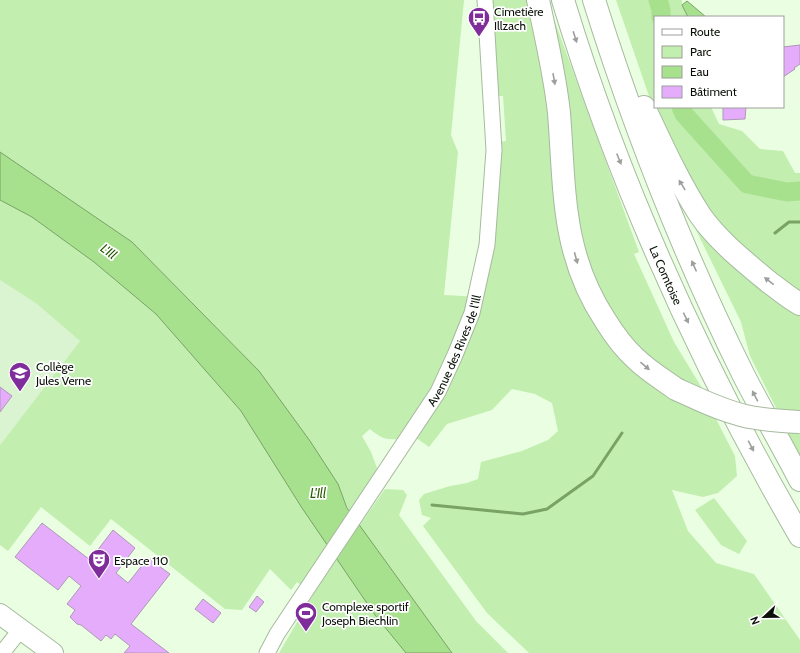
<svg xmlns="http://www.w3.org/2000/svg" width="800" height="653" font-family="Cabin,sans-serif">
<style>
.built{fill:#daf3d0}
.green{fill:#c2eeaf}
.water{fill:#a8e18e;stroke:#78a266}
.lines{fill:none;stroke-linecap:round;stroke-linejoin:round}
.stream{stroke:#78a266;stroke-width:3}
.river{stroke:#a8e18e;stroke-width:19}
.building{fill:#e5acfc;stroke:#ac99b4}
.minor-casing{stroke:#a6ba9e;stroke-width:17}
.major-casing{stroke:#a6ba9e;stroke-width:22}
.highway-casing{stroke:#a6ba9e;stroke-width:24}
.minor{stroke:#fff;stroke-width:15}
.major{stroke:#fff;stroke-width:20}
.highway{stroke:#fff;stroke-width:22}
.highway-bridge-casing{stroke:#a6ba9e;stroke-width:24;stroke-linecap:butt}
.highway-bridge{stroke:#fff;stroke-width:22}
.oneway{fill:#9d9f9c}
.labels{text-anchor:middle;dominant-baseline:central;stroke-width:3.5;stroke-linejoin:round;paint-order:stroke}
.poi-label{font-size:12px;fill:#091007;stroke:#fff;text-anchor:start}
.street-label{font-size:12px;fill:#091007;stroke:#fff}
.water-label{font-size:13px;font-style:italic;fill:#265900;stroke:#fff}
</style>
<rect width="100%" height="100%" fill="#eaffe1"/>
<polygon class="built" points="0,280 37,304 80,341 0,445"/>
<g class="green">
<path d="M0,0H464L451,135L458,152L444,295L482,297L498,142L506,141L503,96H496L492,0H530L545,77L559,231L565,258L580,300L593,322L617,354L715,417L735,456L737,476L718,493L703,497L672,490L688,531L716,563L754,574L800,640V653H529L487,613L423,526L431,518L422,515L419,500L424,494L450,486L467,483L478,479L481,462L522,451L548,440L558,431L552,403L535,394L512,389L492,410L447,424L429,447L405,430L399,439C384,440 381,438 370,429L362,436L371,452L377,468L372,480L350,513L338,484L310,441L259,371L132,242L0,152Z"/>
<polygon points="547,0 639,252 634,254 674,342 708,398 632,346 583,264"/>
<polygon points="616,0 682,0 682,5 688,17 655,17 655,107 711,107 719,124 742,131 760,149 783,151 795,173 800,173 800,297 757,263 708,210 667,137 649,96"/>
<polygon points="674,185 800,314 800,415 779,414 750,356 741,322"/>
<polygon points="0,200 32,217 94,262 156,314 241,411 302,508 328,545 301,585 297,582 291,590 270,569 242,610 225,609 111,519 90,546 41,507 8,551 0,545 0,445 80,341 37,304 0,280"/>
<polygon points="784,430 800,430 800,456"/>
<polygon points="385,489 403,490 407,495 399,515 476,621 508,653 452,653 359,526"/>
<polygon points="714,498 747,541 739,554 721,545 695,510"/>
<polygon points="337,559 375,615 406,653 279,653 317,588"/>
</g>
<g class="water">
<polygon points="687,1 706,17 688,17 682,5"/>
<polygon points="0,152 132,242 259,371 310,441 338,484 347,508 452,653 406,653 375,615 302,508 241,411 156,314 94,262 32,217 0,200"/>
</g>
<g class="lines">
<g class="stream">
<polyline points="775,233 789,222 800,222"/>
<polyline points="432,505 523,514 547,509 593,476 622,433"/>
</g>
<g class="river">
<polyline points="658,0 661,10 661,17"/>
<polyline points="681,107 684,114 747,184 787,192 800,191"/>
</g>
</g>
<g class="building">
<polygon points="800,45 800,64 794,68 795,69 783,77 783,47"/>
<polygon points="723,107 746,107 745,119 723,120"/>
<polygon points="0,387 12,396 0,412"/>
<polygon points="42,523 90,560 113,530 135,548 116,573 128,583 148,558 170,574 131,624 169,653 124,653 130,646 115,634 111,639 106,635 101,641 81,625 77,624 70,617 75,610 67,604 81,586 69,576 58,590 15,557"/>
<polygon points="257,596 264,602 256,612 249,607"/>
<polygon points="203,599 221,613 213,623 195,609"/>
</g>
<g class="lines">
<g class="minor-casing">
<g id="minor">
<polyline points="2,653 21,629"/>
<path id="s1" d="M267,653L277,634L438,392L455,355L472,313L487,245L494,150L485,0"/>
</g>
</g>
<g class="major-casing">
<polyline id="major" points="0,614 53,653"/>
</g>
<g class="highway-casing">
<g id="highway">
<path d="M538,0C546,37 555,75 559,113C565,189 561,253 605,320C613,333 623,347 635,358C647,370 662,379 676,389"/>
<path id="s2" d="M563,0C620,187 702,367 800,536"/>
<path d="M594,0C634,128 684,255 744,376C762,411 782,445 800,480"/>
<path d="M644,107C661,143 678,181 700,215C718,241 746,263 770,283C780,290 789,298 800,304"/>
</g>
</g>
<use href="#minor" class="minor"/>
<use href="#major" class="major"/>
<use href="#highway" class="highway"/>
<g class="highway-bridge-casing">
<path id="highway-bridge" d="M676,389C698,399 720,410 745,416C763,420 782,421 800,422"/>
</g>
<use href="#highway-bridge" class="highway-bridge"/>
</g>
<defs><path id="oneway-solid" d="M-6-.8H1V-3.2L6.5 0L1 3.2V.8H-6Z"/></defs>
<g class="oneway">
<use href="#oneway-solid" transform="translate(575 37) rotate(72)"/>
<use href="#oneway-solid" transform="translate(554 79) rotate(80)"/>
<use href="#oneway-solid" transform="translate(619 159) rotate(68)"/>
<use href="#oneway-solid" transform="translate(682 185) rotate(-122)"/>
<use href="#oneway-solid" transform="translate(576 258) rotate(75)"/>
<use href="#oneway-solid" transform="translate(694 266) rotate(-114)"/>
<use href="#oneway-solid" transform="translate(769 281) rotate(-142)"/>
<use href="#oneway-solid" transform="translate(686 318) rotate(64)"/>
<use href="#oneway-solid" transform="translate(645 366) rotate(40)"/>
<use href="#oneway-solid" transform="translate(755 396) rotate(-118)"/>
<use href="#oneway-solid" transform="translate(751 446) rotate(62)"/>
</g>
<defs>
<g id="bus-pin" transform="scale(1.15)"><path d="M0 17L-7.5 6A9.5 9.5 0 1 1 7.5 6Z" fill="#802d9c" stroke="#fff"/><path d="M-5-6H5V4H4V6H2V4H-2V6H-4V4H-5ZM-3.5-4V0h7V-4ZM-3.5 1.2v1.5H-2V1.2ZM2 1.2v1.5H3.5V1.2Z" fill="#fff"/></g>
<g id="school-pin" transform="scale(1.15)"><path d="M0 17L-7.5 6A9.5 9.5 0 1 1 7.5 6Z" fill="#802d9c" stroke="#fff"/><path d="M0-5L7-2L0 1L-7-2ZM-4 1L0 2.5L4 1V4Q0 6-4 4Z" fill="#fff"/></g>
<g id="theatre-pin" transform="scale(1.15)"><path d="M0 17L-7.5 6A9.5 9.5 0 1 1 7.5 6Z" fill="#802d9c" stroke="#fff"/><path d="M-5-5.5Q0-4 5-5.5V0Q5 5 0 6Q-5 5-5 0ZM-3.3-2.5H-1v1.5H-3.3ZM1-2.5H3.3v1.5H1ZM-2.8 1Q0 5.5 2.8 1Z" fill="#fff"/></g>
<g id="stadium-pin" transform="scale(1.15)"><path d="M0 17L-7.5 6A9.5 9.5 0 1 1 7.5 6Z" fill="#802d9c" stroke="#fff"/><path d="M0-5a6.5 5 0 1 0 0 10a6.5 5 0 1 0 0-10ZM-3.5-1.8h7v3.6h-7Z" fill="#fff"/></g>
</defs>
<g fill-rule="evenodd">
<use href="#bus-pin" x="479" y="18"/>
<use href="#school-pin" x="20" y="373"/>
<use href="#theatre-pin" x="99" y="560"/>
<use href="#stadium-pin" x="306" y="613"/>
</g>
<g class="labels">
<g class="poi-label">
<text x="494" y="11">Cimetière<tspan x="494" dy="14">Illzach</tspan></text>
<text x="36" y="366">Collège<tspan x="36" dy="14">Jules Verne</tspan></text>
<text x="114" y="560">Espace 110</text>
<text x="322" y="606">Complexe sportif<tspan x="322" dy="14">Joseph Biechlin</tspan></text>
</g>
<g class="street-label">
<text stroke="none"><textPath href="#s2" startOffset="294">La Comtoise</textPath></text>
<text stroke="none"><textPath href="#s1" startOffset="357">Avenue des Rives de l'Ill</textPath></text>
</g>
<g class="water-label">
<text transform="translate(109 251) rotate(36)">L'Ill</text>
<text x="318" y="493">L'Ill</text>
</g>
</g>
<rect x="654" y="16" width="130" height="92" fill="#ffffff" stroke="#9d9f9c"/>
<rect x="662" y="29" width="20" height="6" fill="#ffffff" stroke="#9d9f9c"/>
<text x="690" y="36" font-size="12" fill="#091007">Route</text>
<rect x="662" y="46" width="20" height="12" fill="#c2eeaf" stroke="#9d9f9c"/>
<text x="690" y="56" font-size="12" fill="#091007">Parc</text>
<rect x="662" y="66" width="20" height="12" fill="#a8e18e" stroke="#9d9f9c"/>
<text x="690" y="76" font-size="12" fill="#091007">Eau</text>
<rect x="662" y="86" width="20" height="12" fill="#e5acfc" stroke="#9d9f9c"/>
<text x="690" y="96" font-size="12" fill="#091007">Bâtiment</text>
<g transform="translate(764 617) rotate(248)" stroke="#ffffff" stroke-width="3" paint-order="stroke">
<path d="M0-3L7 15L0 10L-7 15Z" fill="#091007"/>
<text y="-6" font-size="11" font-weight="bold" text-anchor="middle" fill="#091007">N</text>
</g>
</svg>
